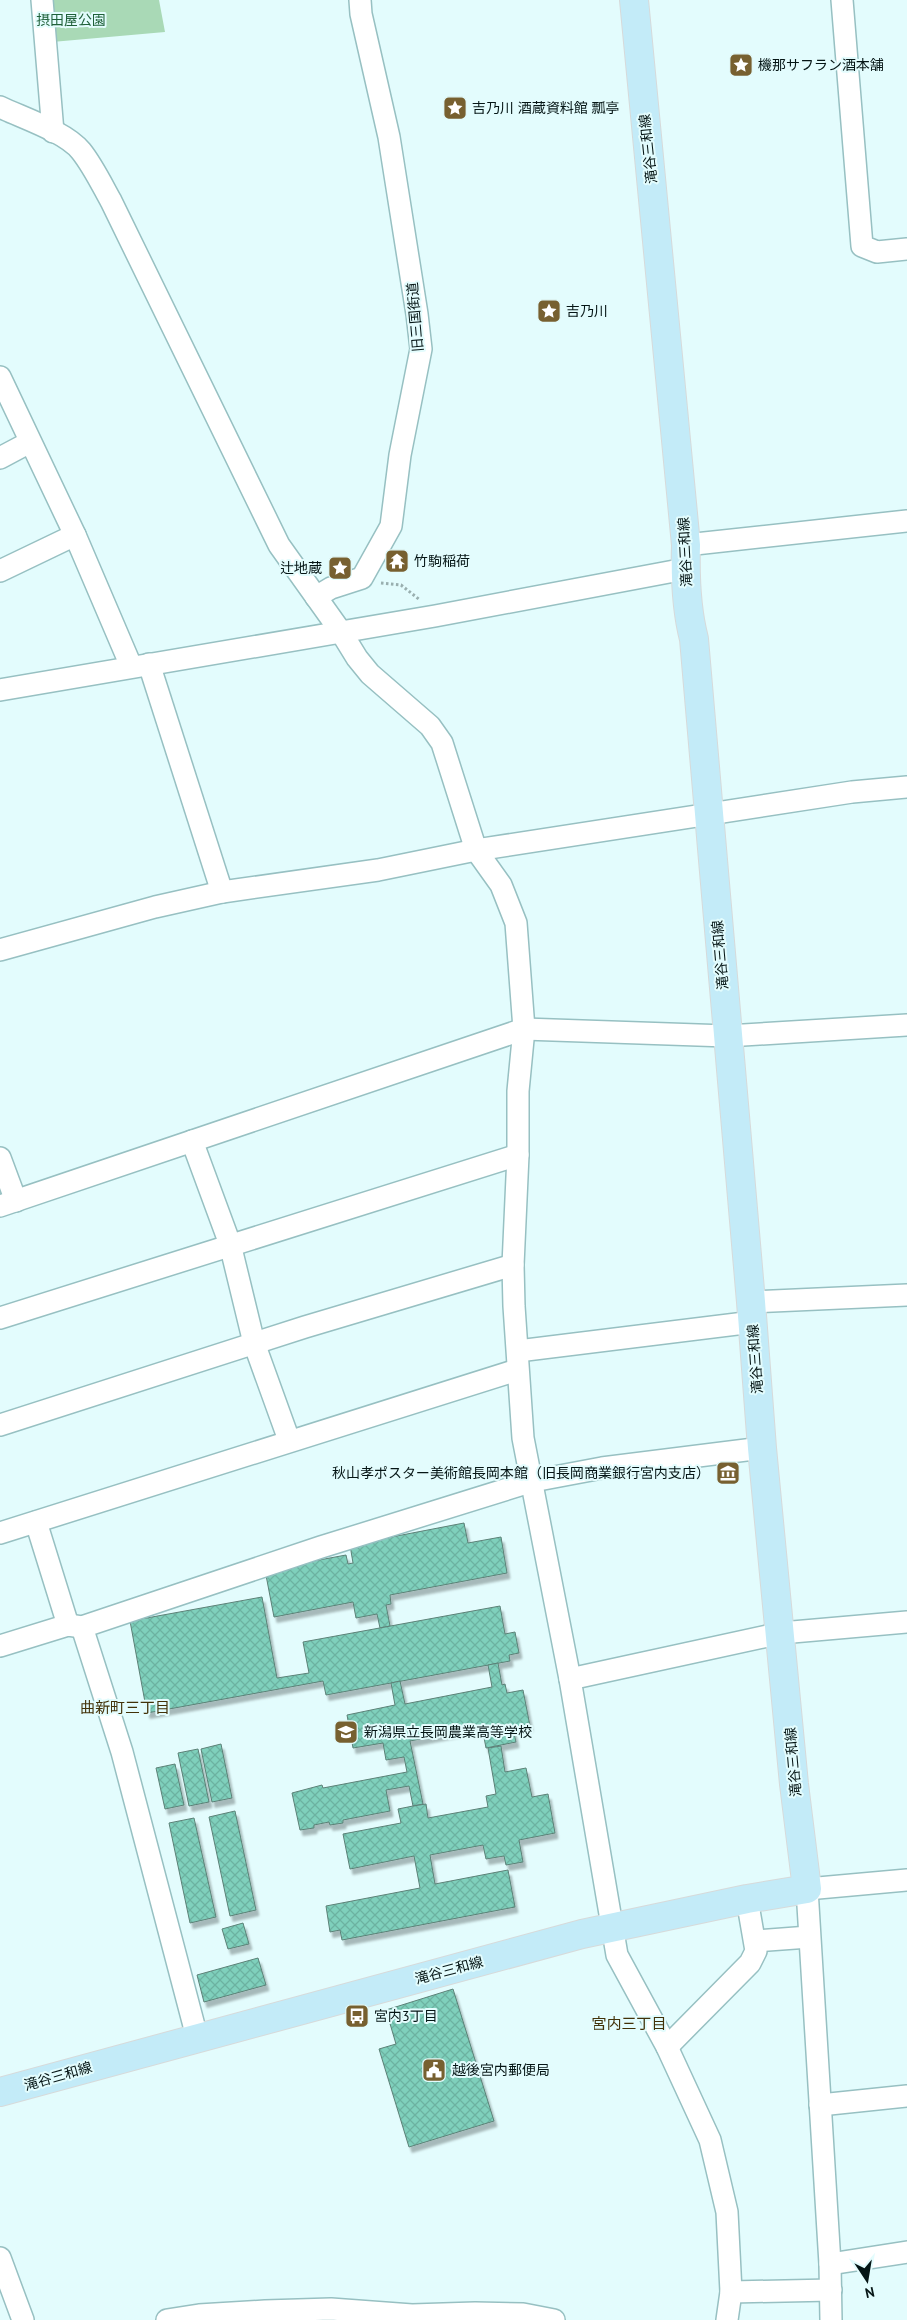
<svg xmlns="http://www.w3.org/2000/svg" width="907" height="2320" font-family="'PT Sans','Noto Sans JP',sans-serif">
<style>
.green{fill:#a9d9b6}
.building{fill:url(#building-cross-hatch);stroke:#5c8177;filter:url(#shadow)}
.lines{fill:none;stroke-linecap:round;stroke-linejoin:round}
.minor-casing{stroke:#97c0c2;stroke-width:24}
.major-casing{stroke:#d7dada;stroke-width:30}
.path{stroke:#99afaf;stroke-width:3;stroke-dasharray:2.5 2.5;stroke-linecap:butt}
.minor{stroke:#fff;stroke-width:21}
.major{stroke:#c3ebf8;stroke-width:28}
.labels{text-anchor:middle;dominant-baseline:central;stroke-width:4;stroke-linejoin:round;paint-order:stroke}
.park-label{font-size:14px;fill:#1f6039;stroke:#e3fcfd}
.poi-label{font-size:14px;fill:#051515;stroke:#e3fcfd;text-anchor:start}
.street-label{font-size:14px;fill:#051515;stroke:#e3fcfd}
.neighbourhood-label{font-size:15px;fill:#423108;stroke:#e3fcfd}
</style>
<defs>
<pattern id="building-cross-hatch" width="8" height="8" patternUnits="userSpaceOnUse" patternTransform="scale(1.25)"><rect width="8" height="8" fill="#7fd0bc"/><path d="M0 0l8 8M0 8l8-8" fill="none" stroke="#6cb2a1"/></pattern>
<filter id="shadow"><feDropShadow dx="3" dy="5.5" stdDeviation="1" flood-color="#0004"/></filter>
</defs>
<rect width="100%" height="100%" fill="#e3fcfd"/>
<polygon class="green" points="51,0 159,0 165,32 52,42"/>
<g class="building">
<polygon points="464,1523 468,1543 501,1537 507,1573 390,1595 391,1604 386,1605 390,1626 380,1628 377,1614 356,1618 353,1602 274,1617 265,1570 346,1555 348,1564 353,1563 350,1545"/>
<polygon points="262,1597 277,1678 309,1673 303,1642 500,1606 505,1634 515,1632 519,1653 509,1655 510,1661 326,1695 323,1681 147,1713 130,1621"/>
<polygon points="498,1663 502,1685 505,1684 507,1693 523,1690 530,1726 513,1729 516,1742 486,1748 482,1727 410,1741 423,1804 413,1806 409,1786 386,1790 390,1811 343,1820 343,1823 330,1825 329,1822 314,1825 314,1828 300,1830 292,1793 322,1785 323,1788 407,1772 404,1757 386,1760 383,1743 353,1748 347,1715 395,1705 391,1683 400,1681 405,1704 492,1687 488,1665"/>
<polygon points="221,1744 232,1798 212,1802 201,1749"/>
<polygon points="501,1746 505,1772 526,1768 532,1797 548,1794 555,1833 519,1840 523,1862 506,1865 504,1856 486,1859 483,1845 430,1855 435,1884 508,1870 515,1907 342,1940 340,1930 330,1932 326,1906 420,1888 414,1856 350,1869 343,1834 401,1823 398,1809 413,1806 426,1804 428,1818 488,1807 486,1796 496,1794 488,1748"/>
<polygon points="198,1749 209,1802 189,1806 178,1753"/>
<polygon points="175,1764 184,1805 165,1809 156,1768"/>
<polygon points="235,1811 256,1910 230,1916 209,1817"/>
<polygon points="194,1818 216,1917 190,1923 169,1823"/>
<polygon points="243,1923 249,1944 228,1949 222,1929"/>
<polygon points="258,1958 266,1985 204,2002 197,1975"/>
<polygon points="453,1989 494,2121 409,2147 379,2049 396,2044 386,2010"/>
</g>
<g class="lines">
<g class="minor-casing">
<g id="minor">
<polyline points="42,0 53,132"/>
<polyline points="842,0 862,246 877,252 907,249"/>
<path d="M0,107C23,118 66,132 81,151C93,166 102,185 111,201L279,545L341,632L357,658L370,674L430,726L442,743L476,850L501,885L516,923L524,1029L518,1091V1155L513,1265L514,1306L523,1438L570,1679L617,1955L667,2047L710,2140L727,2212L731,2292L727,2320"/>
<polyline points="0,377 75,535 131,666"/>
<polyline points="0,458 30,442"/>
<polyline points="686,545 907,521"/>
<polyline points="0,571 75,535"/>
<polyline points="316,597 331,588 362,578 391,526 400,455 421,349 417,314 389,137 361,14 360,0"/>
<polyline points="149,664 222,892"/>
<polyline points="0,690 435,616 685,569"/>
<polyline points="0,950 155,907 222,892 378,870 476,850 852,792 907,787"/>
<polyline points="192,1141 230,1244 254,1343 289,1440"/>
<polyline points="0,1158 16,1201"/>
<polyline points="0,1206 524,1029 727,1036 907,1025"/>
<polyline points="751,1302 907,1295"/>
<polyline points="0,1318 518,1155"/>
<polyline points="518,1351 753,1322"/>
<polyline points="0,1425 305,1327 513,1265"/>
<polyline points="36,1522 68,1625"/>
<polyline points="0,1533 517,1370"/>
<polyline points="82,1627 122,1752 197,2037"/>
<polyline points="0,1646 68,1625 82,1627 321,1547 533,1481 602,1468 762,1448"/>
<polyline points="570,1679 781,1633 907,1622"/>
<polyline points="755,1941 809,1937"/>
<polyline points="667,2047 750,1963 756,1951 747,1899"/>
<polyline points="820,2105 907,2096"/>
<polyline points="0,2258 23,2320"/>
<polyline points="830,2264 907,2252"/>
<polyline points="731,2292 831,2290"/>
<polyline points="167,2320 199,2315 265,2311 331,2309 412,2315 475,2313 523,2314 554,2320"/>
<polyline points="831,2320 830,2264 807,1889 907,1880"/>
</g>
</g>
<g class="major-casing">
<path id="major" d="M0,2092L582,1934L747,1899L807,1889L794,1784L762,1448L751,1302L694,639C686,608 685,577 686,545L634,0"/>
</g>
<polyline class="path" points="381,583 401,585 420,600"/>
<use href="#minor" class="minor"/>
<use href="#major" class="major"/>
</g>
<defs>
<g id="sight-square" transform="scale(1.25)"><rect x="-9" y="-9" width="18" height="18" rx="4" fill="#776030" stroke="#e3fcfd"/><path d="M0-6L1.8-2.2L6-1.7L2.9 1.2L3.7 5.4L0 3.3L-3.7 5.4L-2.9 1.2L-6-1.7L-1.8-2.2Z" fill="#fff"/></g>
<g id="temple-square" transform="scale(1.25)"><rect x="-9" y="-9" width="18" height="18" rx="4" fill="#776030" stroke="#e3fcfd"/><path d="M0-6L5-2H3V0L6.5 2.5H4V6H1.5V3h-3V6H-4V2.5H-6.5L-3 0V-2H-5Z" fill="#fff"/></g>
<g id="museum-square" transform="scale(1.25)"><rect x="-9" y="-9" width="18" height="18" rx="4" fill="#776030" stroke="#e3fcfd"/><path d="M0-6L6-3V-2H-6V-3ZM-5-1h2V3h-2ZM-1-1h2V3h-2ZM3-1h2V3H3ZM-6 4H6V6H-6Z" fill="#fff"/></g>
<g id="school-square" transform="scale(1.25)"><rect x="-9" y="-9" width="18" height="18" rx="4" fill="#776030" stroke="#e3fcfd"/><path d="M0-5L7-2L0 1L-7-2ZM-4 1L0 2.5L4 1V4Q0 6-4 4Z" fill="#fff"/></g>
<g id="bus-square" transform="scale(1.25)"><rect x="-9" y="-9" width="18" height="18" rx="4" fill="#776030" stroke="#e3fcfd"/><path d="M-5-6H5V4H4V6H2V4H-2V6H-4V4H-5ZM-3.5-4V0h7V-4ZM-3.5 1.2v1.5H-2V1.2ZM2 1.2v1.5H3.5V1.2Z" fill="#fff"/></g>
<g id="civic-square" transform="scale(1.25)"><rect x="-9" y="-9" width="18" height="18" rx="4" fill="#776030" stroke="#e3fcfd"/><path d="M-.6-6.5H3V-4.5H.6V-3L4-1V1h2V6H-6V1h2V-1L-.6-3ZM-1.2 2.5V6h2.4V2.5Z" fill="#fff"/></g>
</defs>
<g fill-rule="evenodd">
<use href="#sight-square" x="741" y="65"/>
<use href="#sight-square" x="455" y="108"/>
<use href="#sight-square" x="549" y="311"/>
<use href="#temple-square" x="397" y="561"/>
<use href="#sight-square" x="340" y="568"/>
<use href="#museum-square" x="728" y="1473"/>
<use href="#school-square" x="346" y="1732"/>
<use href="#bus-square" x="357" y="2016"/>
<use href="#civic-square" x="434" y="2070"/>
</g>
<g class="labels">
<g class="park-label">
<text x="71" y="20">摂田屋公園</text>
</g>
<g class="poi-label">
<text x="758" y="65">機那サフラン酒本舗</text>
<text x="472" y="108">吉乃川 酒蔵資料館 瓢亭</text>
<text x="566" y="311">吉乃川</text>
<text x="414" y="561">竹駒稲荷</text>
<text x="322" y="568" text-anchor="end">辻地蔵</text>
<text x="710" y="1473" text-anchor="end">秋山孝ポスター美術館長岡本館（旧長岡商業銀行宮内支店）</text>
<text x="364" y="1732">新潟県立長岡農業高等学校</text>
<text x="374" y="2016">宮内3丁目</text>
<text x="452" y="2070">越後宮内郵便局</text>
</g>
<g class="street-label">
<text transform="translate(648 149) rotate(-96)">滝谷三和線</text>
<text transform="translate(415 317) rotate(-95)">旧三国街道</text>
<text transform="translate(685 552) rotate(-93)">滝谷三和線</text>
<text transform="translate(720 955) rotate(-95)">滝谷三和線</text>
<text transform="translate(755 1359) rotate(-94)">滝谷三和線</text>
<text transform="translate(793 1762) rotate(-95)">滝谷三和線</text>
<text transform="translate(449 1970) rotate(-15)">滝谷三和線</text>
<text transform="translate(58 2076) rotate(-16)">滝谷三和線</text>
</g>
<g class="neighbourhood-label">
<text x="125" y="1707">曲新町三丁目</text>
<text x="629" y="2023">宮内三丁目</text>
</g>
</g>
<g transform="translate(867 2280) rotate(168)" stroke="#e3fcfd" stroke-width="4" paint-order="stroke">
<path d="M0-4L9 19L0 12L-9 19Z" fill="#051515"/>
<text y="-8" font-size="14" font-weight="bold" text-anchor="middle" fill="#051515">N</text>
</g>
</svg>
